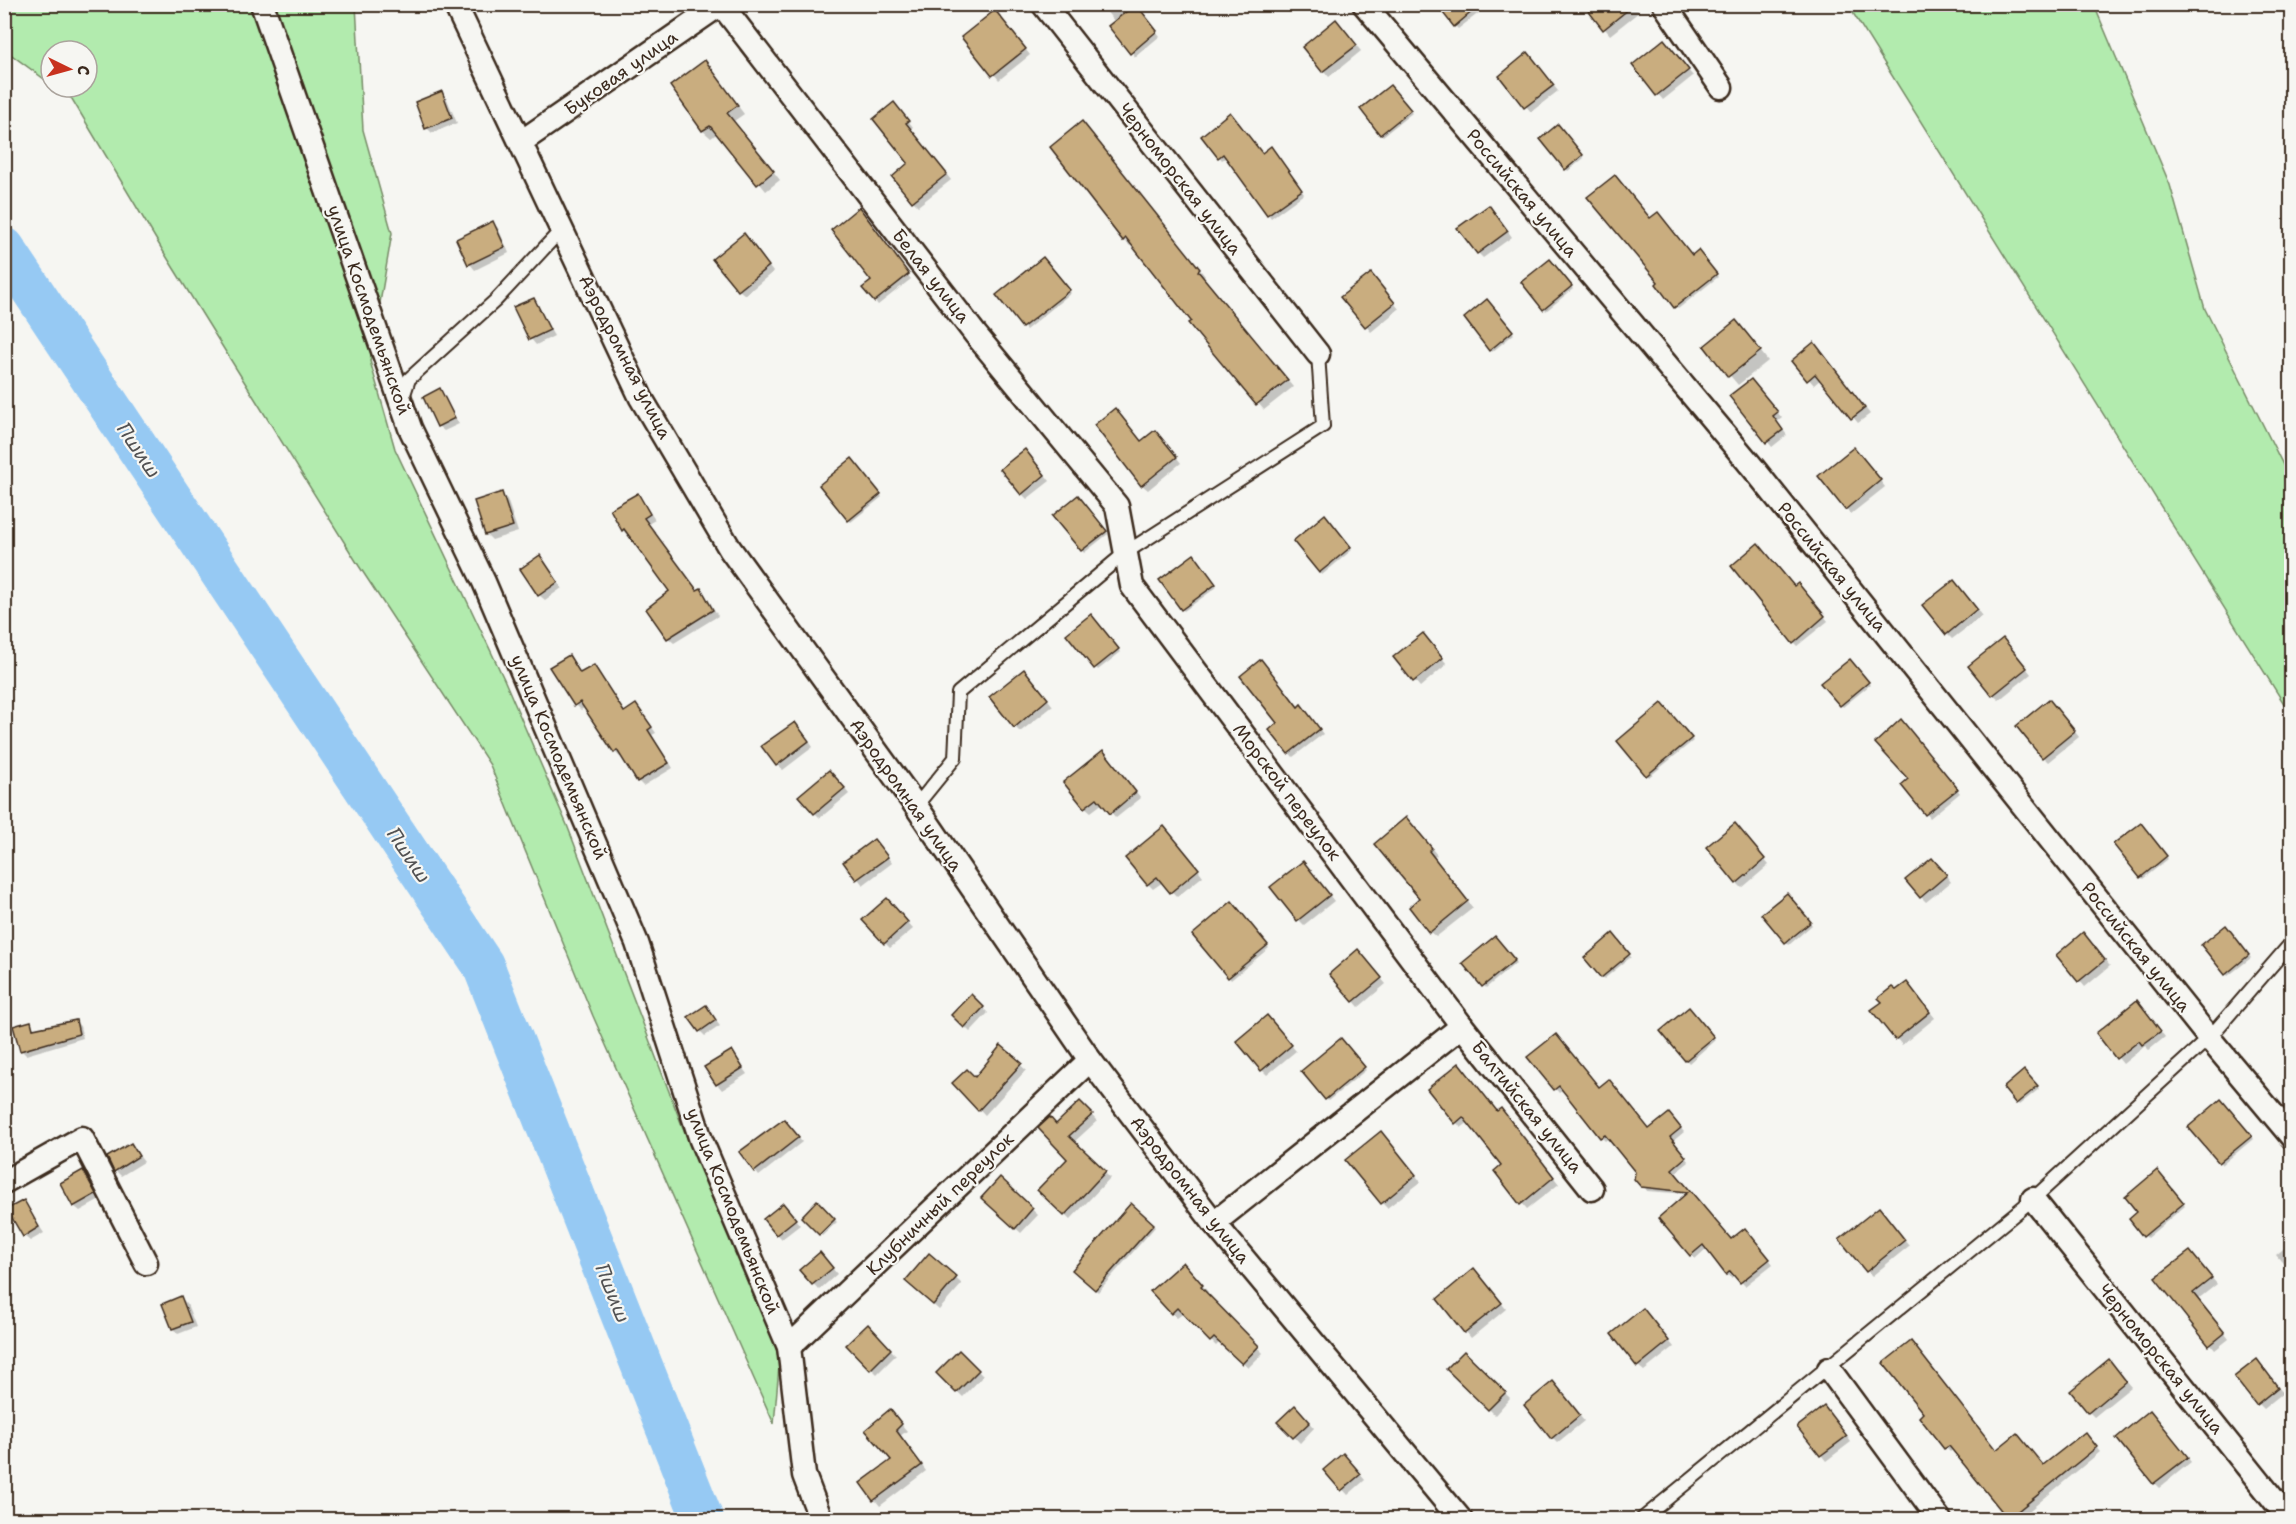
<svg xmlns="http://www.w3.org/2000/svg" width="2296" height="1524" font-family="'Shantell Sans',sans-serif">
<style>
.green{fill:#b2ebae;stroke:#768a66;stroke-width:1.5}
.shadow{fill:#0003}
.lines{fill:none;stroke-linecap:round;stroke-linejoin:round}
.river{stroke:#96c9f3;stroke-width:42}
.building{fill:#c9ad7f;stroke:#3b2a1e;stroke-width:1.5}
.lane-casing{stroke:#3b2a1e;stroke-width:16}
.street-casing{stroke:#3b2a1e;stroke-width:27}
.lane{stroke:#f6f6f2;stroke-width:12}
.street{stroke:#f6f6f2;stroke-width:22}
.labels{text-anchor:middle;dominant-baseline:central;stroke-width:4.5;stroke-linejoin:round;paint-order:stroke}
.street-label{font-size:18px;fill:#3b2a1e;stroke:#f6f6f2}
.water-label{font-size:20px;font-style:italic;fill:#525253;stroke:#f6f6f2}
</style>
<rect width="100%" height="100%" fill="#f6f6f2"/>
<filter id="ink" filterUnits="userSpaceOnUse"><feTurbulence type="fractalNoise" baseFrequency=".0167" numOctaves="2"/><feDisplacementMap in="SourceGraphic" scale="12" xChannelSelector="R" yChannelSelector="G"/><feConvolveMatrix kernelMatrix="1 2 1 2 8 2 1 2 1" color-interpolation-filters="sRGB"/></filter>
<g filter="url(#ink)">
<g class="green">
<polygon points="5,5 356,5 363,130 392,233 370,361 395,449 504,679 567,825 683,1128 780,1355 774,1424 593,1016 490,765 359,566 163,251 72,99 55,87 87,87 87,51 51,51 51,84 5,50"/>
<polygon points="1848,5 2094,5 2170,185 2205,309 2291,481 2291,715"/>
</g>
<g class="shadow">
<polygon points="636,4 647,4 641,9"/>
<polygon points="1100,4 1135,4 1160,36 1135,57 1115,22"/>
<polygon points="1480,4 1484,9 1458,29 1455,26"/>
<polygon points="1585,4 1633,4 1639,12 1610,35"/>
<polygon points="1000,17 1030,55 999,80 963,37"/>
<polygon points="1341,27 1361,51 1329,77 1304,47"/>
<polygon points="1669,47 1693,76 1663,100 1634,66"/>
<polygon points="1533,60 1558,91 1531,112 1501,76"/>
<polygon points="705,62 744,114 734,121 780,180 766,191 718,133 711,138 703,131 672,86"/>
<polygon points="1393,89 1412,113 1383,136 1381,134"/>
<polygon points="442,93 447,99 457,123 432,133 427,128"/>
<polygon points="899,109 913,127 910,129 951,180 918,206 913,201 910,163"/>
<polygon points="1088,129 1205,276 1203,278 1293,387 1264,410 1190,324 1193,321 1132,244 1130,246 1125,241 1132,235"/>
<polygon points="1560,129 1584,158 1568,171 1566,169"/>
<polygon points="1203,136 1263,155 1274,152 1304,194 1271,218 1227,157 1222,160"/>
<polygon points="1494,212 1512,237 1483,258 1478,253"/>
<polygon points="862,213 886,243 883,245 911,279 878,305 864,288 873,282"/>
<polygon points="1650,220 1692,257 1700,254 1718,277 1678,309 1658,284 1660,282"/>
<polygon points="493,223 498,228 509,253 475,270 470,264"/>
<polygon points="749,241 773,272 745,295 739,290"/>
<polygon points="1046,261 1071,293 1026,330 998,295"/>
<polygon points="1552,263 1573,289 1546,311 1523,283"/>
<polygon points="1376,280 1399,309 1371,332 1342,297"/>
<polygon points="533,300 554,336 536,345 531,339"/>
<polygon points="1490,304 1514,334 1492,352 1490,350"/>
<polygon points="1745,331 1768,361 1738,385 1706,347"/>
<polygon points="1819,350 1870,414 1858,423 1821,379 1814,385 1793,361"/>
<polygon points="1756,386 1782,418 1777,422 1787,435 1772,447 1731,396"/>
<polygon points="440,390 459,424 444,431 438,426"/>
<polygon points="1161,437 1181,463 1148,490 1142,485 1142,443"/>
<polygon points="1860,455 1885,487 1851,514 1846,509"/>
<polygon points="1030,456 1050,481 1027,499 1022,494"/>
<polygon points="855,463 882,497 851,522 849,520"/>
<polygon points="501,494 507,499 518,532 492,540 487,535 476,502"/>
<polygon points="638,494 655,520 648,524 698,591 701,590 706,595 718,616 674,643 668,638 671,592 623,530"/>
<polygon points="1080,499 1108,534 1084,553 1054,516"/>
<polygon points="1327,519 1352,550 1322,575 1320,572"/>
<polygon points="1196,558 1217,587 1184,611 1182,609"/>
<polygon points="545,563 562,588 545,600 539,595"/>
<polygon points="1959,587 1982,616 1952,639 1947,634"/>
<polygon points="1794,588 1801,588 1828,621 1797,646 1794,643"/>
<polygon points="1093,618 1121,652 1098,670 1068,634"/>
<polygon points="1428,641 1447,664 1420,687 1395,657"/>
<polygon points="2009,646 2031,674 1999,700 1993,695"/>
<polygon points="569,657 582,674 594,667 599,672 625,713 636,706 641,711 656,733 652,735 673,768 643,786 638,781 622,755 620,757 615,752 585,707 581,710 576,705"/>
<polygon points="1849,661 1870,685 1843,707 1822,683"/>
<polygon points="1029,676 1053,706 1020,732 1015,727"/>
<polygon points="1662,705 1693,741 1649,777 1619,741"/>
<polygon points="2055,706 2079,737 2048,762 2043,757"/>
<polygon points="1305,710 1323,734 1293,757 1271,730"/>
<polygon points="1905,725 1960,793 1930,818 1903,785 1910,780"/>
<polygon points="800,729 813,747 783,770 777,765"/>
<polygon points="1108,757 1141,798 1116,818 1103,803 1091,812 1085,807"/>
<polygon points="835,777 849,794 820,818 815,813"/>
<polygon points="1412,824 1437,855 1433,858 1473,908 1436,937 1430,932 1421,898"/>
<polygon points="2143,827 2168,859 2143,879 2141,877"/>
<polygon points="1740,831 1769,865 1742,888 1737,883"/>
<polygon points="1170,833 1203,876 1177,897 1163,882 1153,889 1148,884"/>
<polygon points="879,846 892,863 863,885 845,862"/>
<polygon points="1938,865 1951,882 1926,902 1921,897"/>
<polygon points="1308,868 1334,901 1304,925 1299,920"/>
<polygon points="1786,895 1812,925 1789,945 1763,914"/>
<polygon points="1232,903 1269,948 1231,980 1194,935"/>
<polygon points="892,905 913,929 890,948 885,943"/>
<polygon points="2228,929 2251,958 2228,976 2203,945"/>
<polygon points="1613,935 1631,957 1604,979 1586,958"/>
<polygon points="1495,938 1516,963 1486,988 1465,963"/>
<polygon points="2088,940 2110,966 2085,987 2058,955"/>
<polygon points="1363,957 1386,984 1359,1007 1331,974"/>
<polygon points="1912,989 1935,1018 1902,1045 1873,1011"/>
<polygon points="971,996 988,1013 970,1032 953,1015"/>
<polygon points="705,1007 720,1026 705,1036 700,1031"/>
<polygon points="2142,1008 2165,1037 2149,1050 2145,1046 2123,1064 2098,1033"/>
<polygon points="1689,1009 1715,1040 1689,1063 1662,1032"/>
<polygon points="75,1022 80,1026 83,1038 26,1055 21,1050 30,1023 36,1030"/>
<polygon points="1272,1022 1296,1051 1267,1075 1262,1070"/>
<polygon points="1340,1040 1366,1070 1328,1101 1303,1072"/>
<polygon points="1002,1048 1026,1070 985,1115 955,1083 975,1079"/>
<polygon points="731,1052 747,1074 722,1090 717,1084"/>
<polygon points="1530,1058 1599,1089 1649,1131 1673,1119 1684,1132 1672,1142 1689,1162 1674,1174 1731,1241 1749,1234 1773,1264 1745,1286 1735,1275 1731,1278 1727,1274 1707,1248 1695,1259 1691,1255 1687,1194 1647,1191 1637,1172 1609,1138 1605,1141 1601,1137 1563,1090 1559,1093"/>
<polygon points="2024,1072 2039,1089 2019,1105 2005,1088"/>
<polygon points="1429,1089 1497,1113 1501,1110 1559,1184 1527,1209 1496,1172 1503,1166 1469,1122 1461,1128"/>
<polygon points="2221,1101 2253,1139 2222,1165 2190,1127"/>
<polygon points="1080,1103 1097,1121 1074,1142 1110,1178 1070,1220 1039,1190 1069,1159 1056,1126"/>
<polygon points="788,1125 802,1142 759,1176 741,1153"/>
<polygon points="1386,1138 1421,1182 1387,1208 1382,1203"/>
<polygon points="131,1145 144,1162 121,1176 116,1171"/>
<polygon points="83,1172 100,1200 80,1211 74,1206"/>
<polygon points="2157,1172 2185,1206 2147,1238 2131,1219 2139,1213"/>
<polygon points="1000,1179 1038,1215 1021,1233 988,1203"/>
<polygon points="23,1202 44,1233 30,1241 24,1236"/>
<polygon points="817,1202 837,1222 822,1236 803,1217"/>
<polygon points="1131,1206 1155,1227 1098,1292 1074,1270"/>
<polygon points="788,1211 800,1225 782,1239 777,1234"/>
<polygon points="1884,1215 1909,1246 1872,1276 1867,1271"/>
<polygon points="2292,1242 2292,1274 2276,1255"/>
<polygon points="2190,1253 2217,1284 2198,1299 2229,1339 2215,1350 2157,1279"/>
<polygon points="930,1255 962,1284 939,1310 912,1286"/>
<polygon points="825,1259 837,1274 819,1290 801,1270"/>
<polygon points="1188,1269 1208,1292 1205,1294 1263,1353 1248,1368 1220,1342 1216,1346 1184,1313 1177,1318 1172,1313"/>
<polygon points="1480,1275 1506,1309 1471,1338 1439,1299"/>
<polygon points="181,1298 187,1304 196,1327 178,1334 173,1329"/>
<polygon points="1648,1315 1674,1347 1644,1371 1638,1366"/>
<polygon points="868,1327 896,1355 877,1374 848,1345"/>
<polygon points="959,1352 983,1376 963,1397 938,1373"/>
<polygon points="1464,1353 1510,1398 1495,1415 1448,1369"/>
<polygon points="2114,1367 2131,1387 2094,1417 2089,1412"/>
<polygon points="2262,1367 2283,1393 2263,1409 2258,1404"/>
<polygon points="1558,1389 1584,1421 1557,1443 1552,1438"/>
<polygon points="1295,1407 1314,1428 1300,1443 1280,1422"/>
<polygon points="1829,1413 1851,1442 1826,1461 1799,1427"/>
<polygon points="1925,1414 1997,1452 2044,1467 2089,1439 2100,1452 2018,1520 2011,1520 1954,1449 1950,1452 1946,1448"/>
<polygon points="895,1417 907,1431 900,1436 926,1471 880,1506 862,1484 894,1460"/>
<polygon points="2155,1417 2191,1462 2159,1488 2154,1483"/>
<polygon points="1348,1460 1365,1480 1348,1495 1325,1470"/>
<polygon points="1381,1514 1388,1520 1376,1520"/>
</g>
<g class="lines">
<polyline class="river" points="4,248 483,965 703,1520"/>
</g>
<g class="building">
<polygon points="1136,4 1157,31 1130,54 1108,26"/>
<polygon points="1436,4 1481,4 1454,27"/>
<polygon points="1583,4 1635,4 1603,30"/>
<polygon points="995,10 1026,49 992,76 961,37"/>
<polygon points="1336,19 1357,45 1322,72 1302,47"/>
<polygon points="1664,39 1689,70 1656,96 1632,65"/>
<polygon points="1528,52 1554,85 1524,108 1499,76"/>
<polygon points="705,60 738,105 727,113 774,171 757,185 710,126 702,131 670,86"/>
<polygon points="1390,85 1411,110 1380,135 1360,109"/>
<polygon points="442,91 452,118 425,129 415,102"/>
<polygon points="894,102 909,121 906,123 947,174 912,202 892,177 908,163 873,119"/>
<polygon points="1230,112 1262,153 1271,146 1302,190 1267,215 1223,154 1218,158 1201,136"/>
<polygon points="1082,121 1200,269 1198,271 1288,380 1256,405 1188,323 1191,321 1126,238 1123,241 1050,147"/>
<polygon points="1558,124 1583,155 1565,170 1540,139"/>
<polygon points="1615,175 1650,218 1658,212 1692,255 1698,250 1717,274 1674,308 1656,284 1658,282 1587,197"/>
<polygon points="1489,205 1508,231 1477,254 1457,228"/>
<polygon points="859,207 909,274 874,302 862,288 871,281 831,230"/>
<polygon points="493,221 505,247 468,265 456,239"/>
<polygon points="744,233 769,266 738,291 712,259"/>
<polygon points="1043,257 1070,290 1022,328 996,295"/>
<polygon points="1550,259 1572,286 1543,310 1521,282"/>
<polygon points="1371,273 1395,303 1365,327 1340,297"/>
<polygon points="534,298 550,330 529,340 513,307"/>
<polygon points="1487,299 1513,331 1489,351 1464,318"/>
<polygon points="1736,320 1761,351 1728,377 1704,346"/>
<polygon points="1814,342 1865,408 1851,419 1815,374 1807,381 1791,361"/>
<polygon points="1751,379 1778,412 1773,416 1783,430 1766,443 1729,396"/>
<polygon points="440,388 455,418 437,427 423,397"/>
<polygon points="1115,408 1141,441 1155,430 1177,457 1141,486 1094,425"/>
<polygon points="1854,447 1881,480 1845,510 1818,476"/>
<polygon points="1025,449 1045,475 1021,495 1000,469"/>
<polygon points="852,458 881,494 848,521 819,485"/>
<polygon points="502,492 513,526 485,535 474,501"/>
<polygon points="638,493 650,514 644,518 697,590 701,588 713,610 667,639 646,609 669,591 624,529 622,531 610,509"/>
<polygon points="1078,495 1107,531 1081,551 1052,516"/>
<polygon points="1325,514 1351,547 1319,573 1293,541"/>
<polygon points="1758,543 1794,586 1798,583 1825,616 1793,644 1731,566"/>
<polygon points="1194,554 1216,584 1181,610 1159,580"/>
<polygon points="540,555 558,582 538,596 520,569"/>
<polygon points="1954,580 1977,609 1946,635 1922,605"/>
<polygon points="1091,614 1119,649 1094,669 1066,634"/>
<polygon points="1423,633 1443,658 1413,682 1393,657"/>
<polygon points="2003,638 2027,668 1992,696 1968,666"/>
<polygon points="569,655 580,673 594,665 624,712 636,704 652,727 648,730 669,763 637,782 617,750 614,753 580,702 574,706 549,667"/>
<polygon points="1261,659 1298,707 1301,704 1320,729 1288,754 1269,730 1277,723 1240,676"/>
<polygon points="1850,659 1869,682 1840,706 1820,683"/>
<polygon points="1024,669 1048,699 1014,728 989,697"/>
<polygon points="2049,699 2075,731 2042,758 2016,726"/>
<polygon points="1662,703 1692,738 1646,776 1617,741"/>
<polygon points="1901,719 1958,789 1925,815 1901,785 1908,779 1875,743"/>
<polygon points="795,722 809,741 776,766 761,746"/>
<polygon points="1103,750 1136,792 1110,814 1097,798 1084,808 1063,782"/>
<polygon points="829,770 845,788 814,814 798,796"/>
<polygon points="1406,817 1432,848 1429,851 1468,901 1429,933 1409,907 1419,898 1374,844"/>
<polygon points="1735,823 1765,859 1736,884 1706,847"/>
<polygon points="2141,823 2167,856 2140,878 2113,844"/>
<polygon points="1164,826 1199,869 1170,893 1157,877 1147,885 1125,858"/>
<polygon points="874,839 888,857 856,880 843,862"/>
<polygon points="1932,858 1947,875 1920,898 1905,880"/>
<polygon points="1303,861 1330,895 1297,921 1270,887"/>
<polygon points="1787,893 1811,922 1785,943 1761,914"/>
<polygon points="887,898 908,922 884,944 862,920"/>
<polygon points="1232,901 1268,945 1228,978 1192,935"/>
<polygon points="2226,925 2249,955 2225,975 2201,945"/>
<polygon points="2083,932 2105,960 2078,982 2056,955"/>
<polygon points="1613,933 1630,954 1601,978 1584,958"/>
<polygon points="1495,936 1515,960 1482,987 1462,963"/>
<polygon points="1358,949 1382,978 1353,1002 1329,974"/>
<polygon points="1907,982 1930,1012 1895,1040 1871,1010 1882,1002 1878,998 1892,987 1896,990"/>
<polygon points="971,994 984,1007 964,1028 951,1015"/>
<polygon points="2137,1000 2161,1031 2142,1045 2139,1041 2116,1059 2096,1033"/>
<polygon points="706,1005 716,1020 699,1032 688,1017"/>
<polygon points="1689,1007 1714,1037 1685,1061 1660,1031"/>
<polygon points="1267,1015 1292,1045 1261,1071 1236,1041"/>
<polygon points="76,1020 79,1034 20,1051 13,1026 31,1021 33,1029"/>
<polygon points="1556,1034 1599,1087 1609,1079 1649,1129 1669,1113 1681,1128 1670,1137 1686,1157 1672,1169 1731,1239 1745,1228 1770,1259 1740,1283 1730,1271 1726,1275 1703,1245 1690,1256 1658,1218 1688,1192 1641,1187 1634,1179 1635,1172 1605,1135 1600,1138 1559,1086 1554,1090 1527,1057"/>
<polygon points="1341,1038 1365,1067 1325,1100 1301,1071"/>
<polygon points="1001,1045 1022,1063 978,1111 952,1083 967,1069 975,1077"/>
<polygon points="732,1050 743,1068 716,1085 704,1067"/>
<polygon points="1459,1063 1497,1111 1501,1108 1554,1177 1520,1205 1494,1171 1501,1165 1463,1117 1455,1124 1427,1089"/>
<polygon points="2024,1070 2038,1086 2016,1104 2003,1088"/>
<polygon points="2221,1099 2252,1136 2219,1163 2188,1127"/>
<polygon points="1080,1101 1093,1114 1069,1136 1106,1171 1064,1216 1037,1190 1067,1159 1038,1128 1050,1117 1056,1124"/>
<polygon points="784,1119 799,1137 754,1172 739,1152"/>
<polygon points="1381,1131 1416,1175 1381,1204 1345,1160"/>
<polygon points="131,1143 139,1156 114,1172 107,1157"/>
<polygon points="83,1170 96,1194 73,1207 60,1183"/>
<polygon points="2157,1170 2184,1203 2143,1237 2129,1219 2137,1212 2125,1197"/>
<polygon points="1000,1177 1033,1208 1015,1229 981,1198"/>
<polygon points="24,1200 39,1227 23,1237 7,1209"/>
<polygon points="817,1200 835,1219 819,1235 801,1217"/>
<polygon points="783,1203 796,1219 776,1235 763,1219"/>
<polygon points="1131,1203 1154,1224 1095,1290 1072,1270"/>
<polygon points="1879,1207 1905,1240 1866,1272 1839,1239"/>
<polygon points="2190,1251 2212,1278 2193,1293 2225,1333 2209,1346 2155,1278"/>
<polygon points="820,1252 833,1268 812,1285 799,1270"/>
<polygon points="929,1253 957,1277 933,1305 905,1281"/>
<polygon points="1183,1262 1203,1285 1201,1287 1259,1346 1242,1364 1214,1338 1210,1342 1177,1308 1171,1314 1150,1291"/>
<polygon points="1474,1268 1502,1303 1464,1333 1437,1299"/>
<polygon points="181,1296 191,1322 172,1329 162,1304"/>
<polygon points="1643,1308 1669,1341 1637,1367 1611,1334"/>
<polygon points="868,1324 891,1349 870,1370 846,1345"/>
<polygon points="1911,1341 1996,1450 2017,1433 2043,1465 2085,1432 2097,1447 2008,1519 1949,1446 1944,1449 1919,1417 1923,1413 1883,1363"/>
<polygon points="959,1350 979,1370 956,1393 936,1373"/>
<polygon points="1464,1351 1506,1392 1488,1410 1446,1369"/>
<polygon points="2109,1359 2126,1381 2088,1413 2070,1391"/>
<polygon points="2257,1359 2278,1387 2256,1405 2234,1377"/>
<polygon points="1553,1381 1580,1415 1551,1439 1524,1405"/>
<polygon points="1295,1405 1310,1422 1293,1438 1277,1422"/>
<polygon points="1824,1406 1847,1436 1820,1456 1797,1427"/>
<polygon points="890,1409 902,1424 896,1430 922,1465 873,1501 860,1483 891,1460 865,1430"/>
<polygon points="2150,1410 2188,1457 2153,1484 2116,1438"/>
<polygon points="1343,1453 1361,1474 1341,1491 1323,1470"/>
</g>
<g class="lines">
<g class="lane-casing">
<g id="lane">
<polyline points="402,400 409,379 496,300 562,229"/>
<polyline points="916,806 955,758 958,693 1125,553 1323,426 1318,354"/>
<polyline points="1641,1520 2033,1199 2209,1038 2292,942"/>
</g>
</g>
<g class="street-casing">
<g id="street">
<polyline points="262,4 410,428 484,582 637,943 701,1140 789,1347 804,1475 821,1520"/>
<polyline points="455,4 641,398 730,549 916,806 1090,1060 1214,1223 1461,1520"/>
<polyline points="1043,4 1318,354"/>
<polyline points="1364,4 1754,469 2209,1038 2292,1137"/>
<polyline points="1664,4 1721,87"/>
<polyline points="521,142 721,4 976,335 1117,506 1132,586 1462,1026 1592,1189"/>
<polyline points="4,1182 82,1138 146,1263"/>
<polyline points="2033,1199 2290,1520"/>
<polyline points="1214,1223 1462,1026"/>
<polyline points="789,1347 1090,1060"/>
<polyline points="1829,1369 1940,1520"/>
</g>
</g>
<use href="#lane" class="lane"/>
<use href="#street" class="street"/>
</g>
</g>
<g class="labels">
<g class="street-label">
<text transform="translate(621 73) rotate(-35)">Буковая улица</text>
<text transform="translate(1180 179) rotate(52)">Черноморская улица</text>
<text transform="translate(1522 193) rotate(50)">Российская улица</text>
<text transform="translate(931 276) rotate(52)">Белая улица</text>
<text transform="translate(369 310) rotate(71)">улица Космодемьянской</text>
<text transform="translate(625 357) rotate(63)">Аэродромная улица</text>
<text transform="translate(1832 567) rotate(51)">Российская улица</text>
<text transform="translate(559 757) rotate(67)">улица Космодемьянской</text>
<text transform="translate(1287 792) rotate(53)">Морской переулок</text>
<text transform="translate(906 795) rotate(55)">Аэродромная улица</text>
<text transform="translate(2136 947) rotate(51)">Российская улица</text>
<text transform="translate(1527 1107) rotate(51)">Балтийская улица</text>
<text transform="translate(1190 1190) rotate(52)">Аэродромная улица</text>
<text transform="translate(940 1204) rotate(-44)">Клубничный переулок</text>
<text transform="translate(733 1211) rotate(68)">улица Космодемьянской</text>
<text transform="translate(2161 1359) rotate(51)">Черноморская улица</text>
</g>
<g class="water-label">
<text transform="translate(139 450) rotate(56)">Пшиш</text>
<text transform="translate(409 855) rotate(56)">Пшиш</text>
<text transform="translate(613 1293) rotate(68)">Пшиш</text>
</g>
</g>
<rect width="2296" height="1524" fill="none" stroke="#f6f6f2" stroke-width="24"/>
<rect x="12" y="12" width="2272" height="1500" fill="none" stroke="#3b2a1e" stroke-width="2" filter="url(#ink)"/>
<g transform="translate(69 69) rotate(95)"><circle r="28" fill="#f6f6f2" stroke="#aba49d" stroke-width="1.5"/>
<path d="M0-4.5L10 22L0 15L-10 22Z" fill="#c8321e"/>
<text y="-9" font-size="16" font-weight="bold" text-anchor="middle" fill="#3b2a1e">С</text>
</g>
</svg>
